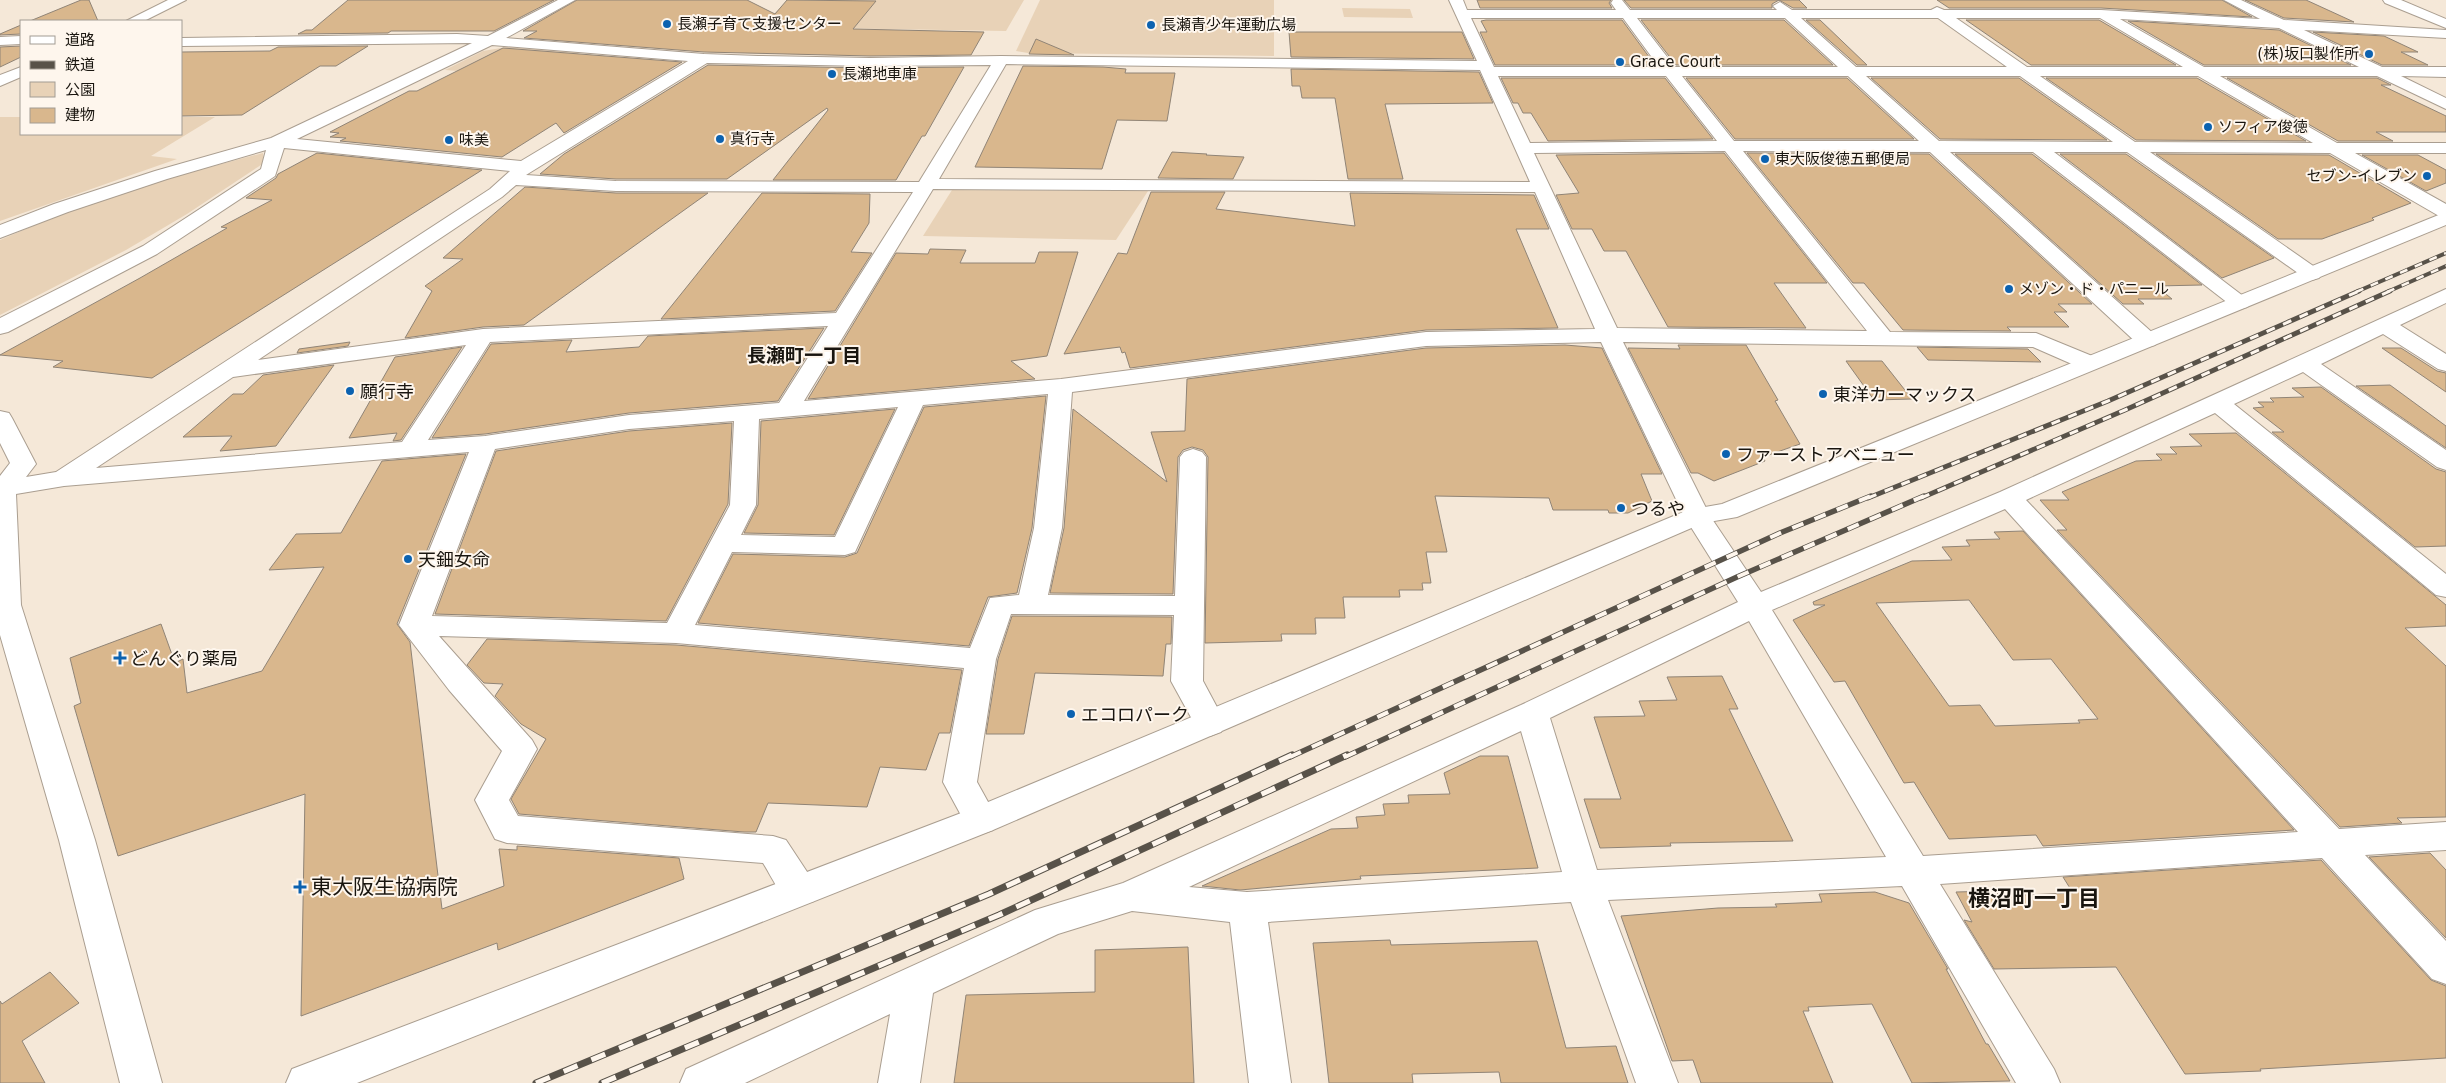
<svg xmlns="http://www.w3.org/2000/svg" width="2446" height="1083" font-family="'DejaVu Sans','Noto Sans JP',sans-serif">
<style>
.green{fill:#e8d2b7}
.building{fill:#d9b78d;stroke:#908476;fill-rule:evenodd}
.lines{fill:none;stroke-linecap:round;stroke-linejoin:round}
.street-casing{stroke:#aa9e90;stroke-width:2}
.secondary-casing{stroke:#aa9e90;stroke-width:2}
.street{fill:#fff;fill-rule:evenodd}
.secondary{fill:#fff;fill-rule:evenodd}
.rail-far3-casing{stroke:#585249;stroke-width:4}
.rail-far2-casing{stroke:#585249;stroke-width:5}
.rail-far1-casing{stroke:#585249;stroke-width:5.5}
.rail-casing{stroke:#585249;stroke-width:7}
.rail-far3{stroke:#fef6ed;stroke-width:2.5;stroke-dasharray:8;stroke-linecap:butt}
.rail-far2{stroke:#fef6ed;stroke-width:3;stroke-dasharray:9;stroke-linecap:butt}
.rail-far1{stroke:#fef6ed;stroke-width:4;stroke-dasharray:12;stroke-linecap:butt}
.rail{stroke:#fef6ed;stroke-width:5;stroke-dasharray:15;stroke-linecap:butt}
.poi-dot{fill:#0c62b0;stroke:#fef6ed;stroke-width:2}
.labels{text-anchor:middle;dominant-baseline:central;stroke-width:4;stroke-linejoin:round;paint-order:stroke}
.far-poi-label{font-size:15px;fill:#19150f;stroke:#fef6ed;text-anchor:start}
.poi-label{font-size:18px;fill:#19150f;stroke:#fef6ed;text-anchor:start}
.neighbourhood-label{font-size:19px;font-weight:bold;fill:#19150f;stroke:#fef6ed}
.near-poi-label{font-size:21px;fill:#19150f;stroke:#fef6ed;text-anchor:start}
.near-neighbourhood-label{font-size:22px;font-weight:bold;fill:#19150f;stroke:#fef6ed}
</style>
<rect width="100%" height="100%" fill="#f5e8d8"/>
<g class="green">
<polygon points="836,0 1024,0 1006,31 760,27 780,8 829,8"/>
<polygon points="1040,0 1274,0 1274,56 1028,53 1016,51"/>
<polygon points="1342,8 1410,9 1413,18 1344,17"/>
<polygon points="507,47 581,52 536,77 445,70 483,51"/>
<polygon points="0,117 21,117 21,134 181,134 181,117 215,117 151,156 177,159 0,221"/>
<polygon points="263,153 264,163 187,214 126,250 0,315 0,240 54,217 161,180"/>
<polygon points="952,190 1148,191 1116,240 923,236"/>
</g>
<g class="building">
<polygon points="81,0 89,0 98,21 30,21"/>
<polygon points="348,0 554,0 494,31 391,31 388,33 298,34 306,30 312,30"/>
<polygon points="577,0 747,0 775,14 787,0 876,1 853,29 984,32 971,55 870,56 704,52 524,38 537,31 523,31"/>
<polygon points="1477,0 1611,0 1609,3 1612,8 1480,8"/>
<polygon points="1624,0 1799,0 1807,8 1793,8 1779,0 1772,4 1772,8 1631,8"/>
<polygon points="1937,0 2222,0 2252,17 2101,8 1949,8"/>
<polygon points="2245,0 2306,0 2354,22 2284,18"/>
<polygon points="1486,20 1622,20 1655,65 1495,65 1480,32 1487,32 1481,21"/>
<polygon points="1641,20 1784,20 1833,65 1676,65"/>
<polygon points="1806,20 1820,20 1867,65 1857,65"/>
<polygon points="1966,20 2099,20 2176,65 2031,65"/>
<polygon points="2128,21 2279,30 2351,65 2204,65"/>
<polygon points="21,25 21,34 0,35 0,34"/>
<polygon points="1289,32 1462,32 1474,59 1291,57"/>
<polygon points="2313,32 2384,36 2418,52 2401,52 2428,65 2382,65"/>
<polygon points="1036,39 1074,55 1029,54"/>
<polygon points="21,46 21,57 0,67 0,47"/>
<polygon points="368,46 336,66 320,66 242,115 181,116 181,52 270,51 278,47"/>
<polygon points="503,48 682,62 564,133 556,123 502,157 340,141 346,138 330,137 339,133 330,132 409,91 417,91"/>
<polygon points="708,65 870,68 964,67 925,136 922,136 896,180 773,180 828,110 827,108 727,179 616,179 540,174 564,154"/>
<polygon points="1023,66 1103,67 1126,69 1125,73 1175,73 1167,121 1117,120 1102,169 975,167"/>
<polygon points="1291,69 1479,72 1493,103 1385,104 1403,179 1348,179 1335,98 1302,98 1300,86 1292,86"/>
<polygon points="1501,78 1665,78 1713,139 1548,141 1531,113 1523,113 1518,103 1513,103"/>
<polygon points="1686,78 1847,78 1914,139 1735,139"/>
<polygon points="1871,78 2019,78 2107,140 1940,139"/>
<polygon points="2046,78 2197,78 2306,141 2136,140"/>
<polygon points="2227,78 2377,78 2391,85 2381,85 2446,116 2446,132 2376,132 2393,141 2338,141"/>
<polygon points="1172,152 1207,154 1206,155 1244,157 1233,179 1158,178"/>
<polygon points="317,153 482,170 152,378 53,367 63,361 0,355 140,278 227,228 221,227 272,200 246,198 276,178 278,174"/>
<polygon points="1724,153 1827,283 1774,283 1806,328 1668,327 1626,251 1604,251 1592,229 1572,229 1556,195 1579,193 1556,155"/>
<polygon points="1747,153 1929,154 2092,304 2058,304 2067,312 2054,312 2069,327 2007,327 2011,331 1903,330 1864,283 1853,283"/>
<polygon points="1955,154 2032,154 2202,285 2156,286 2172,299 2138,299 2144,304 2123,304"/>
<polygon points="2060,154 2126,154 2274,258 2222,278"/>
<polygon points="2156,154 2329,155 2411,203 2372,218 2374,220 2322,239 2278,239"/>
<polygon points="2362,155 2418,155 2446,170 2446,183 2426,191"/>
<polygon points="525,187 616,193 708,193 524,325 483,327 405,338 432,291 425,286 463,259 443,258"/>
<polygon points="1151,192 1225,192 1216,209 1355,226 1350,193 1534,195 1549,229 1516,229 1558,328 1426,330 1130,368 1125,352 1122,353 1120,347 1064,354 1118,253 1127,254"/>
<polygon points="762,193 870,194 869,223 851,252 872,253 835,311 661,319"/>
<polygon points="930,249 966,250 960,263 1035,263 1039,252 1078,252 1047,356 1011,361 1035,379 808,399 896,253 928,254"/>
<polygon points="824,328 778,401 629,413 485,434 432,438 491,344 572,340 566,352 639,347 648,336"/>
<polygon points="350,342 348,346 297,353 299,349"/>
<polygon points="1565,345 1602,348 1662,474 1641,474 1652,501 1628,513 1609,513 1608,510 1553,510 1549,498 1435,496 1447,552 1426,552 1431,583 1422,583 1423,590 1399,590 1400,597 1343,597 1345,618 1315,618 1316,634 1281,634 1282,641 1205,643 1208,457 1203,450 1192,447 1183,450 1178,457 1173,594 1050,593 1064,528 1073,409 1167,482 1151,432 1185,431 1187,379 1426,348"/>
<polygon points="1678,345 1746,345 1778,400 1775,401 1800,444 1763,457 1765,461 1714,481 1698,473 1691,473 1628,348 1680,349"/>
<polygon points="462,347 401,440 393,441 397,433 349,438 395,357"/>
<polygon points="1917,347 2028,349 2041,362 1928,360"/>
<polygon points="2382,348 2401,348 2437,371 2446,373 2446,392"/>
<polygon points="1846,361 1882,361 1912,399 1874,400"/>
<polygon points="334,365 276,446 220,451 232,436 183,437 233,394 243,394 263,375"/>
<polygon points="2390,385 2446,426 2446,448 2356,386"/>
<polygon points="2321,387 2436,469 2446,472 2446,546 2415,547 2272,432 2284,432 2253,408 2264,407 2258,402 2274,402 2270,398 2304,397 2292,388"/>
<polygon points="1046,396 1032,528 1017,593 988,597 969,646 698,623 733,554 845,557 857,553 924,407"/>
<polygon points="895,409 834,535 744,533 758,505 761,421"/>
<polygon points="732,423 728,504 666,621 435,614 496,451 629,431"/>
<polygon points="2236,433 2446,605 2446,626 2405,628 2446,666 2446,817 2397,818 2402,823 2340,827 2057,530 2067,530 2040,500 2069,500 2062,492 2136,461 2162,460 2156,454 2177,454 2170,447 2202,446 2189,434"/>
<polygon points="466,454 397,624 410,642 442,909 504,886 499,849 517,850 517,846 679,858 684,879 498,950 497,943 301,1016 305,794 118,856 74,706 81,703 70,658 161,624 175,663 183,659 187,693 262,671 324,567 269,570 296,534 341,533 382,461"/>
<path d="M2023,531L2294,830L2043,846L2036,835L1949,839L1914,782L1904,783L1845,681L1834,682L1793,620L1825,605H1814L1813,602L1912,561L1952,560L1942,547L1970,546L1966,540L2000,539L1994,532ZM1969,600L2013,660L2051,659L2098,719L2078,720L2080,723L1995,726L1980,705L1949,706L1876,603Z"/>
<polygon points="1012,616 1172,617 1171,644 1166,644 1163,676 1035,673 1024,734 986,734 998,659"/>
<polygon points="487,639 676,645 962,670 950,733 939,733 926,770 880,767 867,807 768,803 756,832 744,832 519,814 511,799 546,739 521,724 495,696 503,684 484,683 467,665"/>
<polygon points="1722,676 1738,709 1729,709 1793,841 1670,843 1671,846 1600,848 1584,799 1621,799 1594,717 1645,716 1639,701 1677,700 1667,677"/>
<polygon points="1480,756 1508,756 1538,868 1360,876 1361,879 1240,890 1202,886 1331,829 1358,828 1356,817 1385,815 1383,804 1409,803 1408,795 1450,794 1444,773"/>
<polygon points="2430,853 2446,870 2446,938 2369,857"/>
<polygon points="2321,860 2431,980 2446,986 2446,1058 2260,1069 2261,1071 2185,1074 2116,967 1994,969 1964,920 1972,922 1956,892 1996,891 1999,896 2073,893 2063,877"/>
<polygon points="1875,892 1909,903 1948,969 1946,969 1986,1044 1988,1044 2010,1081 1912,1083 1872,1004 1808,1007 1809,1011 1803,1011 1833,1083 1701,1083 1693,1060 1672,1061 1621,916 1718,908 1777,907 1775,904 1822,902 1819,894"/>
<polygon points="1390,940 1391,945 1537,941 1566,1048 1616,1046 1628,1083 1501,1083 1499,1072 1412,1074 1413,1083 1329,1083 1313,943"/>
<polygon points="1188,947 1194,1083 954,1083 966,995 1095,992 1095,950"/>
<polygon points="50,972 79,1003 22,1041 45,1083 0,1083 0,1001 2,1004"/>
</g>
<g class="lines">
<g class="street-casing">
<g id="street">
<polygon points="168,0 186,0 144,21 126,21"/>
<path d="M558,0H575L506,38L704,54L758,56L870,58L1001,56L1477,61L1449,0H1463L1467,10H1616L1611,3L1613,0H1622L1630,10H1777L1773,6L1780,2L1792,10H1931L1937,7L1944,10H2101L2260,19L2224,0H2241L2284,20L2446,30V38L2304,30L2382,67H2446V77L2401,76L2446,98V109L2377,76H2220L2337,143H2446V153H2355L2446,204V218L2439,216L2330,153L2150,152L2319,270L2322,274L2319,278L2312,280L2305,278L2127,152H2054L2247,299L2251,303L2247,307L2240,309L2233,307L2033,152H1950L2155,335L2158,340L2155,345L2147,347L2139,345L1930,152L1743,151L1890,332L2036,333L2097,358L2100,363L2097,368L2089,370L2081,368L2033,347L1623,342L1710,516L1761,592L2000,492L2446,289V303L2400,325L2446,354V371L2438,369L2383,334L2321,364L2446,450V470L2437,467L2303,372L2234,404L2446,574V597L2436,595L2215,413L2026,500L2339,829L2446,822V850L2365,855L2446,941V984L2432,979L2322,858L1940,884L2054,1069L2060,1083H2016L1902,886L1608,900L1678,1083H1636L1571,902L1268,922L1291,1083H1249L1230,922L1132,911L1058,934L933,993L920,1083H878L890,1014L745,1083H680L686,1069L1035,910L1123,883L1521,705L1738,602L1684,516L1601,342L1426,346L1072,392L1062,528L1048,595L1175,596L1180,457L1184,452L1193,449L1202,452L1206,457L1203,681L1226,724L1221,732L1210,736L1199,732L1171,681L1174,615L1011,614L996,659L977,782L998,820L993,830L981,834L969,830L943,782L964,668L676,643L439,636L532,740L537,749L509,800L518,816L773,836L786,840L819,890L814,901C784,911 777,885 763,863L507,843L495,839L475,800L502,751L449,690L399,625L469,452L64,486L16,494L21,605L95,840L162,1083H120L59,840L0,635V476L10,463L0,443V411L9,413L12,418L36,464L26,477L56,472L490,189L510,171L284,148L275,176L157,254L8,332L0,334V318L143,246L261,169L266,150L167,179L68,212L0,238V225L54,204L155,171L271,138L472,43L181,46V38L457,34L488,36ZM1471,18H1623L1659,67H1494ZM1637,18H1785L1838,67H1675ZM1801,18H1938L2007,67H1856ZM1956,18H2100L2183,67H2027ZM2120,19L2279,28L2359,67H2204ZM492,45L688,61L521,161L297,139ZM707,63L870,66L991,65L919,182L616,181L526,175ZM1006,64L1480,70L1530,182L939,179ZM1498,76H1666L1717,141L1530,143ZM1682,76H1848L1919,141H1734ZM1866,76H2020L2113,142L1939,141ZM2040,76H2198L2313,143L2135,142ZM1725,151L1867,331L1617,328L1534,153ZM516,185L616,191L913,192L836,313L483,329L258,360L502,197ZM933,189L1535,192L1595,329L1426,332L1061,379L804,401ZM828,326L779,403L629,415L485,436L428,440L490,342ZM466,345L402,442L96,468L233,377ZM1048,394L1034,528L1019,595L990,598L970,648L695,625L732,552L845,555L855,552L923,405ZM898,407L835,537L741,535L756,505L759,419ZM734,421L730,505L667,623L432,616L495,449L629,429ZM2005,509L2298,832L1923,856L1772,610ZM1749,621L1886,857L1597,870L1550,718ZM1521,731L1562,872L1247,892L1189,887Z"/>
<polygon points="2383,0 2401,0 2446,19 2446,28 2385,3"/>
<polygon points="21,36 21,44 0,45 0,37"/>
<polygon points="21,67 21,77 0,86 0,75"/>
</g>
</g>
<g class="secondary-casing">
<polygon id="secondary" points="2446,212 2446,225 1737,517 1703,523 993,830 357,1083 286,1083 292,1069 969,810 1688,510 1722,504"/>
</g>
<use href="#street" class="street"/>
<use href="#secondary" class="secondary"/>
<g class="rail-far3-casing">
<g id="rail-far3">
<polyline points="2356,292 2446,253"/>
<polyline points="2387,292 2446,266"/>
</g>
</g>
<g class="rail-far2-casing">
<g id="rail-far2">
<polyline points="1868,498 2108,401 2359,291"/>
<polyline points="1921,498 2125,410 2390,291"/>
</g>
</g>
<g class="rail-far1-casing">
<g id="rail-far1">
<polyline points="1290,757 1780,533 1871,496"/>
<polyline points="1345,757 1737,577 1924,496"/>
</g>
</g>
<g class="rail-casing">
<g id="rail">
<polyline points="536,1083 989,894 1292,755"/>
<polyline points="602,1083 999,915 1347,755"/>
</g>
</g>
<use href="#rail-far3" class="rail-far3"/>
<use href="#rail-far2" class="rail-far2"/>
<use href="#rail-far1" class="rail-far1"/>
<use href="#rail" class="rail"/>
</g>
<g class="poi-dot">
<circle cx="667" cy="24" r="5"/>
<circle cx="1151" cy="25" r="5"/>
<circle cx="2369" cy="54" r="5"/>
<circle cx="1620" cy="62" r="5"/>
<circle cx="832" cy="74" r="5"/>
<circle cx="2208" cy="127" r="5"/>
<circle cx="720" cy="139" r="5"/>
<circle cx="449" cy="140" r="5"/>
<circle cx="1765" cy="159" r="5"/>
<circle cx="2427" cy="176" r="5"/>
<circle cx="2009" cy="289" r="5"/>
<circle cx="350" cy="391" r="5"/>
<circle cx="1823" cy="394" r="5"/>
<circle cx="1726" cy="454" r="5"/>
<circle cx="1621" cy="508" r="5"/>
<circle cx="408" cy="559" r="5"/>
<path d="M117.5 650.5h5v5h5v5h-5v5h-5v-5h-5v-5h5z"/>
<circle cx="1071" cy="714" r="5"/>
<path d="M297.5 879.5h5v5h5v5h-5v5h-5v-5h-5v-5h5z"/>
</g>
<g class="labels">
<g class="far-poi-label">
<text x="677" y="24">長瀬子育て支援センター</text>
<text x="1161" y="25">長瀬青少年運動広場</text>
<text x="2359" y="54" text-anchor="end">(株)坂口製作所</text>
<text x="1630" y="62">Grace Court</text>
<text x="842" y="74">長瀬地車庫</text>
<text x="2218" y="127">ソフィア俊徳</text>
<text x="730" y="139">真行寺</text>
<text x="459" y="140">味美</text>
<text x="1775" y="159">東大阪俊徳五郵便局</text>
<text x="2417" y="176" text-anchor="end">セブン-イレブン</text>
<text x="2019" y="289">メゾン・ド・パニール</text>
</g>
<g class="poi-label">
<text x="360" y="391">願行寺</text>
<text x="1833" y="394">東洋カーマックス</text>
<text x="1736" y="454">ファーストアベニュー</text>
<text x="1631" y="508">つるや</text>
<text x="418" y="559">天鈿女命</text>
<text x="130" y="658">どんぐり薬局</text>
<text x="1081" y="714">エコロパーク</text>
</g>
<g class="neighbourhood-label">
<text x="804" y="355">長瀬町一丁目</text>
</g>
<g class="near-poi-label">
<text x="311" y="887">東大阪生協病院</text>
</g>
<g class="near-neighbourhood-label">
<text x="2034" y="898">横沼町一丁目</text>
</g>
</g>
<rect x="20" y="20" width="162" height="115" fill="#fef6ed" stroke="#a29c94"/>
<rect x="30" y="36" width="25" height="8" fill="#ffffff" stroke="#a29c94"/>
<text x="65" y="45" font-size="15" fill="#19150f">道路</text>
<rect x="30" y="61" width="25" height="8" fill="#585249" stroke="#a29c94"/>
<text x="65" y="70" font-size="15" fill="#19150f">鉄道</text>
<rect x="30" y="82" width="25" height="15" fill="#e8d2b7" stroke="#a29c94"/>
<text x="65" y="95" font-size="15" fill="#19150f">公園</text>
<rect x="30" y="108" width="25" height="15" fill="#d9b78d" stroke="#a29c94"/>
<text x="65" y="120" font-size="15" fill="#19150f">建物</text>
</svg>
